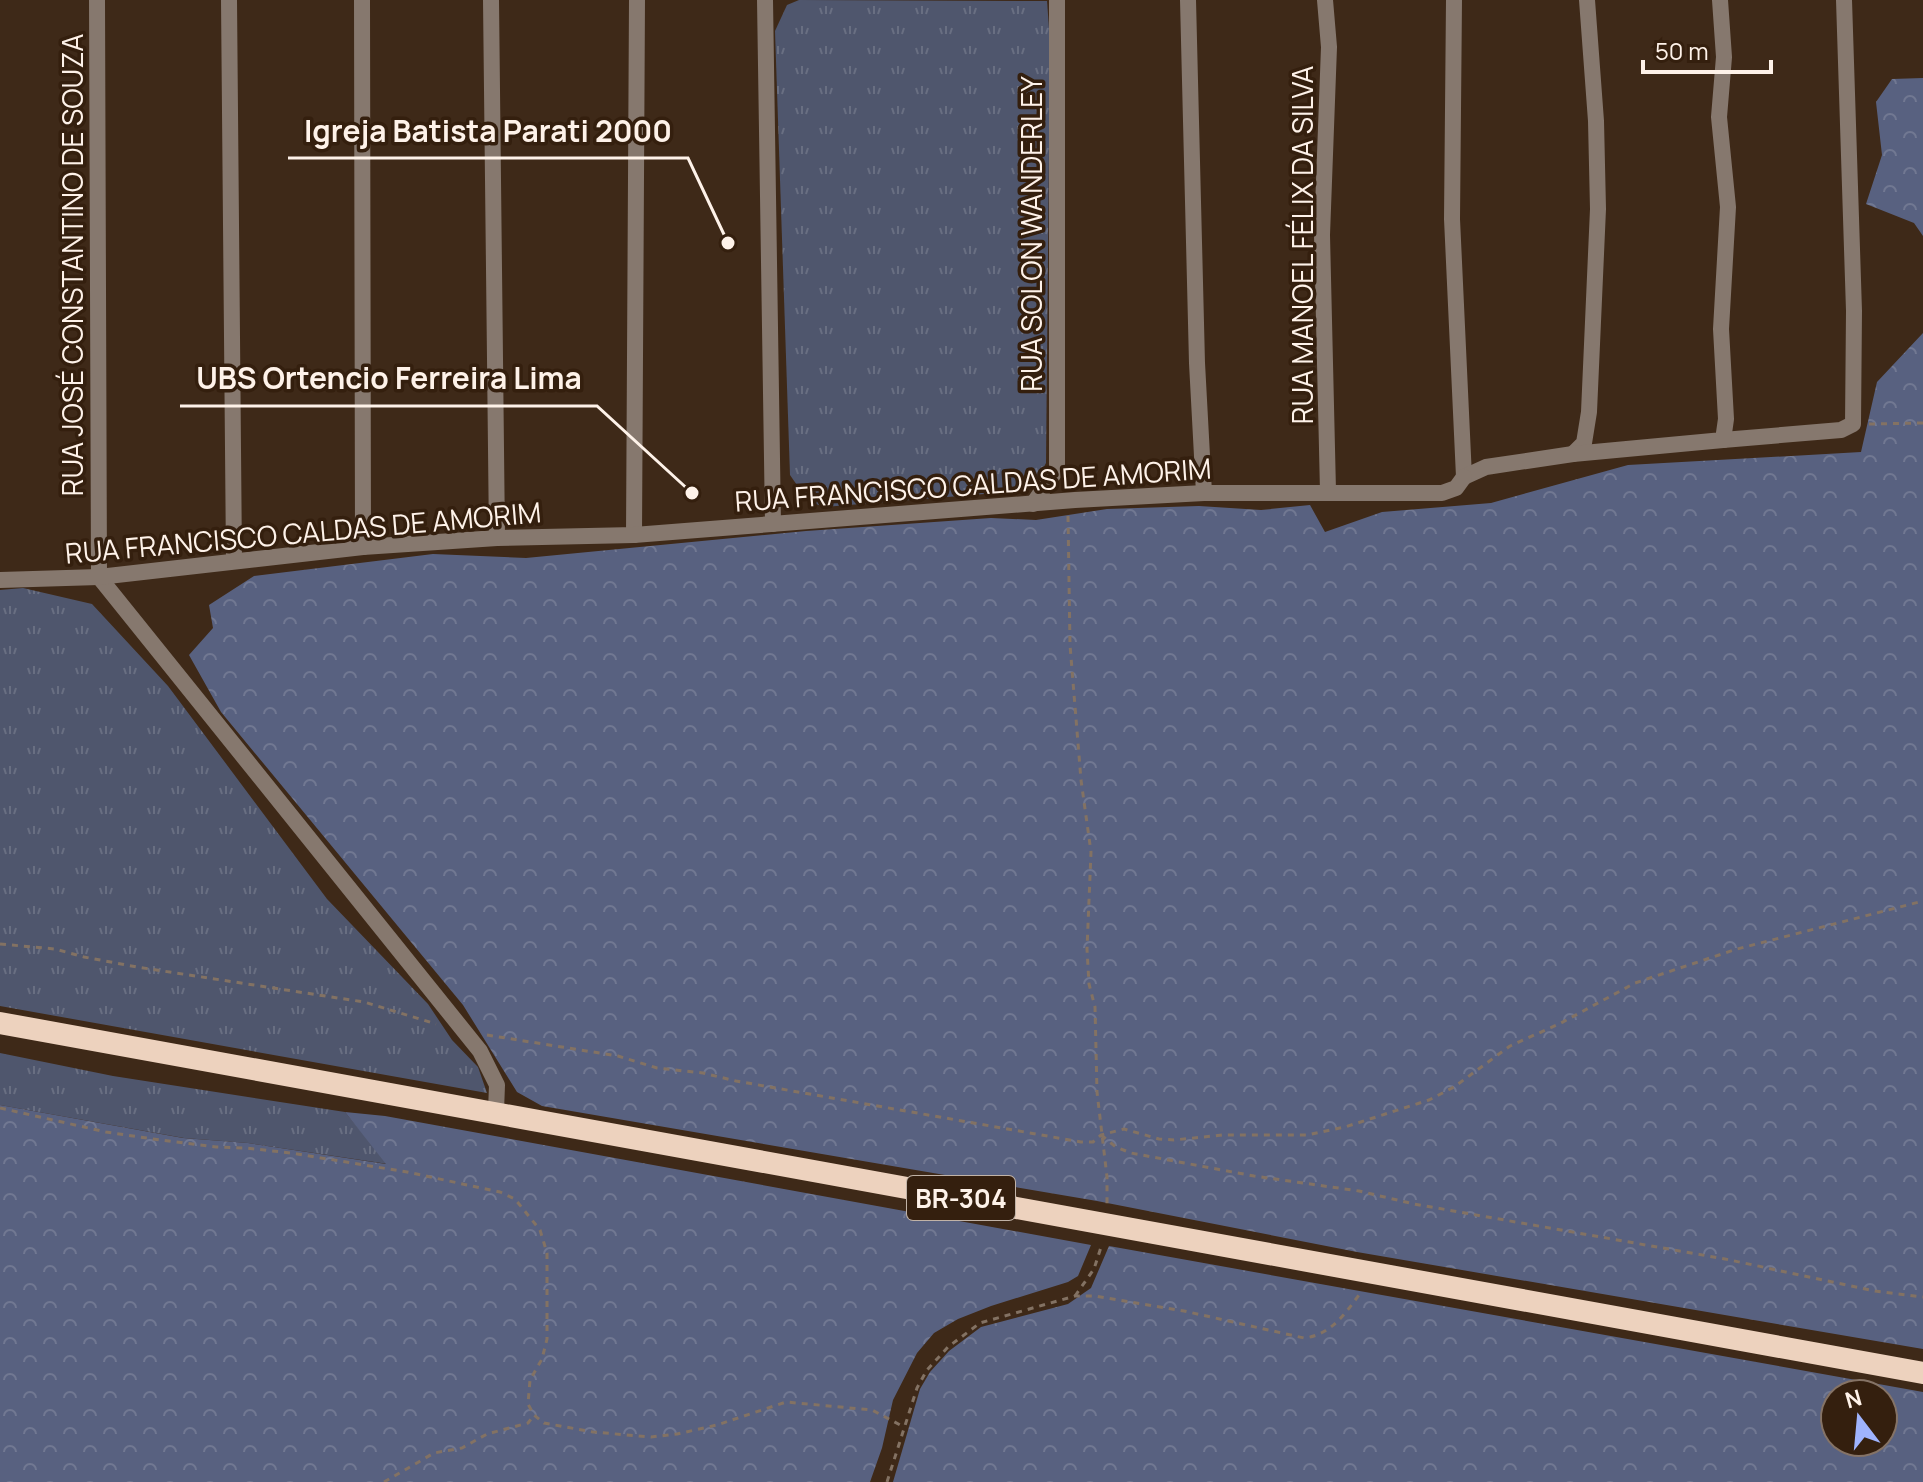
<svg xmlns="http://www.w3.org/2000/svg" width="1923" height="1482" font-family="Manrope,sans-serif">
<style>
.grass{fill:url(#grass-tufts)}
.forest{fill:url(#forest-crowns);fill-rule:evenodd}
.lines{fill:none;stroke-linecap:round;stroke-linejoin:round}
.path{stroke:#837263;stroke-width:3;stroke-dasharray:6 6;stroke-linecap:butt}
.minor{stroke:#86786e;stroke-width:16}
.trunk{stroke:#edd2be;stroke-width:22}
.labels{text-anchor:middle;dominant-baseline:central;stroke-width:7;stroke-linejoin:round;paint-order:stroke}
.shield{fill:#341f0e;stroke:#c1b3a7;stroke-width:2}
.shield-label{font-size:26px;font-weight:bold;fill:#fef2e9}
.street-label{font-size:28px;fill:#fef2e9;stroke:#341f0e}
.leader{fill:none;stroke:#fef2e9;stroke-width:3}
.callout-dot{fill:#fef2e9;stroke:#341f0e;stroke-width:3}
.callout-label{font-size:30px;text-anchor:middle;font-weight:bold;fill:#fef2e9;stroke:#341f0e;stroke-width:7;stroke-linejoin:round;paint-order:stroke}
</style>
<defs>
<pattern id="grass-tufts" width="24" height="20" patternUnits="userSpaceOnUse" patternTransform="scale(2)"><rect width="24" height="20" fill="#4f566d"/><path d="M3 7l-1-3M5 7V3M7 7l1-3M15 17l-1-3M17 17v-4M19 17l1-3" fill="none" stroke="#696f82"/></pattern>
<pattern id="forest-crowns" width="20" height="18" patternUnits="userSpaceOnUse" patternTransform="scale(2)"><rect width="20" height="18" fill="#586180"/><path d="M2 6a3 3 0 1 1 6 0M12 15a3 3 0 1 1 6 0" fill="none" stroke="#717892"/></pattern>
</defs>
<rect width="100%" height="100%" fill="#3e2918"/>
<g class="grass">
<polygon points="799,0 1047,1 1050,42 1046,463 1039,476 1020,491 824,507 808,501 790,475 775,31 787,5"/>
<polygon points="23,588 92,604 168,686 327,899 428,1004 452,1040 478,1067 487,1093 0,1006 0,590"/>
<polygon points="0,1053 113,1076 345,1112 388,1164 248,1143 184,1138 0,1105"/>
</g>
<g class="forest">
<polygon points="1923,78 1923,236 1914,223 1866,204 1882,155 1876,102 1892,79"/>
<polygon points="1923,333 1923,1349 1357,1252 1097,1201 542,1106 517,1092 463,1005 221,712 189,655 213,628 209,605 254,576 433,554 526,558 806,531 991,518 1036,520 1107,509 1199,506 1261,510 1310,505 1325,532 1382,512 1491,503 1628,465 1861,452 1877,382"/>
<polygon points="0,1105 183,1138 248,1143 386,1164 345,1112 385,1116 1091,1245 1078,1276 1068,1282 991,1306 958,1319 934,1333 917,1353 893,1400 882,1448 870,1482 0,1482"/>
<path d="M1109,1246L1923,1392V1482H893L920,1389L930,1372L949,1351L981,1327L1068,1304L1091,1288ZM1835,1394H1883V1442H1835Z"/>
</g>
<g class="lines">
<g class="path">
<polyline points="1869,424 1923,423"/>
<polyline points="1068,516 1070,645 1081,780 1091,852 1087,949 1089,984 1095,1007 1097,1092 1107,1177 1107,1206"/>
<polyline points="0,944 55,949 84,957 137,967 364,1002 436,1024"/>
<polyline points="487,1035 618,1056 657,1068 703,1073 736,1081 1081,1142 1093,1142 1101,1135 1124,1129 1159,1139 1174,1140 1223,1135 1307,1135 1345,1127 1429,1100 1454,1087 1510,1046 1561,1023 1635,983 1737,949 1923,901"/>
<polyline points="0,1108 106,1132 153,1139 216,1147 246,1148 291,1153 407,1172 500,1192 515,1199 540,1230 547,1253 547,1339 542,1359 530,1380 528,1404 534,1415 544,1423 593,1432 651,1437 677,1434 717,1425 786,1402 872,1410 904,1427"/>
<polyline points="1101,1135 1116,1147 1131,1153 1254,1176 1359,1191 1414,1204 1725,1259 1875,1291 1923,1297"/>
<polyline points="1075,1296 1094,1269 1102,1244"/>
<polyline points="384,1482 434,1453 462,1448 487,1434 528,1423 534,1415"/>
<path d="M887,1482L917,1388L927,1370L948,1347L980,1323L1075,1296H1095L1184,1311L1304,1338C1332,1335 1346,1312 1362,1291"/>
</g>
<g class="minor">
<polyline points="97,0 99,577 480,1051 497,1085 496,1111"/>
<polyline points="229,0 234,561"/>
<polyline points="362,0 363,547"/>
<polyline points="491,0 497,538"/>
<polyline points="765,0 773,524"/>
<polyline points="1188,0 1197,363 1204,493"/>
<polyline points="1325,0 1329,47 1322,235 1328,491"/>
<polyline points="1454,0 1452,219 1464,477"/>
<polyline points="1723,440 1841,430 1853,424 1854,311 1844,0"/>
<polyline points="1573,454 1584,443 1589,412 1598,209 1596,121 1587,0"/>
<polyline points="1464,477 1486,467 1573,454 1723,440 1726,419 1721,329 1728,207 1719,117 1724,57 1720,0"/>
<polyline points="1033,504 1057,469 1057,0"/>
<polyline points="634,535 637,0"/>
<polyline points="0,580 99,577 363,547 497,538 634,535 1075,500 1204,493 1442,493 1456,488 1464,477"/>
</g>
<path class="trunk" d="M0,1023C642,1137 1282,1259 1923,1373"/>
</g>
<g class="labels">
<rect class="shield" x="907" y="1176" width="108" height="44" rx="6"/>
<g class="shield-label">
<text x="961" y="1198">BR-304</text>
</g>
<g class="street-label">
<text transform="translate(1031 234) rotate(-90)">RUA SOLON WANDERLEY</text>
<text transform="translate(1302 245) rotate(-90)">RUA MANOEL FÉLIX DA SILVA</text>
<text transform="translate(72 265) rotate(-90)">RUA JOSÉ CONSTANTINO DE SOUZA</text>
<text transform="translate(973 484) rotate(-4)">RUA FRANCISCO CALDAS DE AMORIM</text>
<text transform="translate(303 532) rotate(-5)">RUA FRANCISCO CALDAS DE AMORIM</text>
</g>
</g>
<path class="leader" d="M728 243L688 158H288M692 493L597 406H180"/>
<g class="callout-dot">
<circle cx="728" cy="243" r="8"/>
<circle cx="692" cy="493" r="8"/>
</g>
<g class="callout-label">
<text x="488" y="142">Igreja Batista Parati 2000</text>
<text x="389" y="389">UBS Ortencio Ferreira Lima</text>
</g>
<g transform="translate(1859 1418) rotate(344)"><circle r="38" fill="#341f0e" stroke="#857366" stroke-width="2"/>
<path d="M0-6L14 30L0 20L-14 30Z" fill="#9fb3fd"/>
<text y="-12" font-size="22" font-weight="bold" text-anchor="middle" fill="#fef2e9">N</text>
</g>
<path d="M1643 60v12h128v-12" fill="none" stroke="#fef2e9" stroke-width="4"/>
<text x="1655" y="60" font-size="24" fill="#fef2e9" stroke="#341f0e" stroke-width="6" paint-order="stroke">50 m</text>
</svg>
